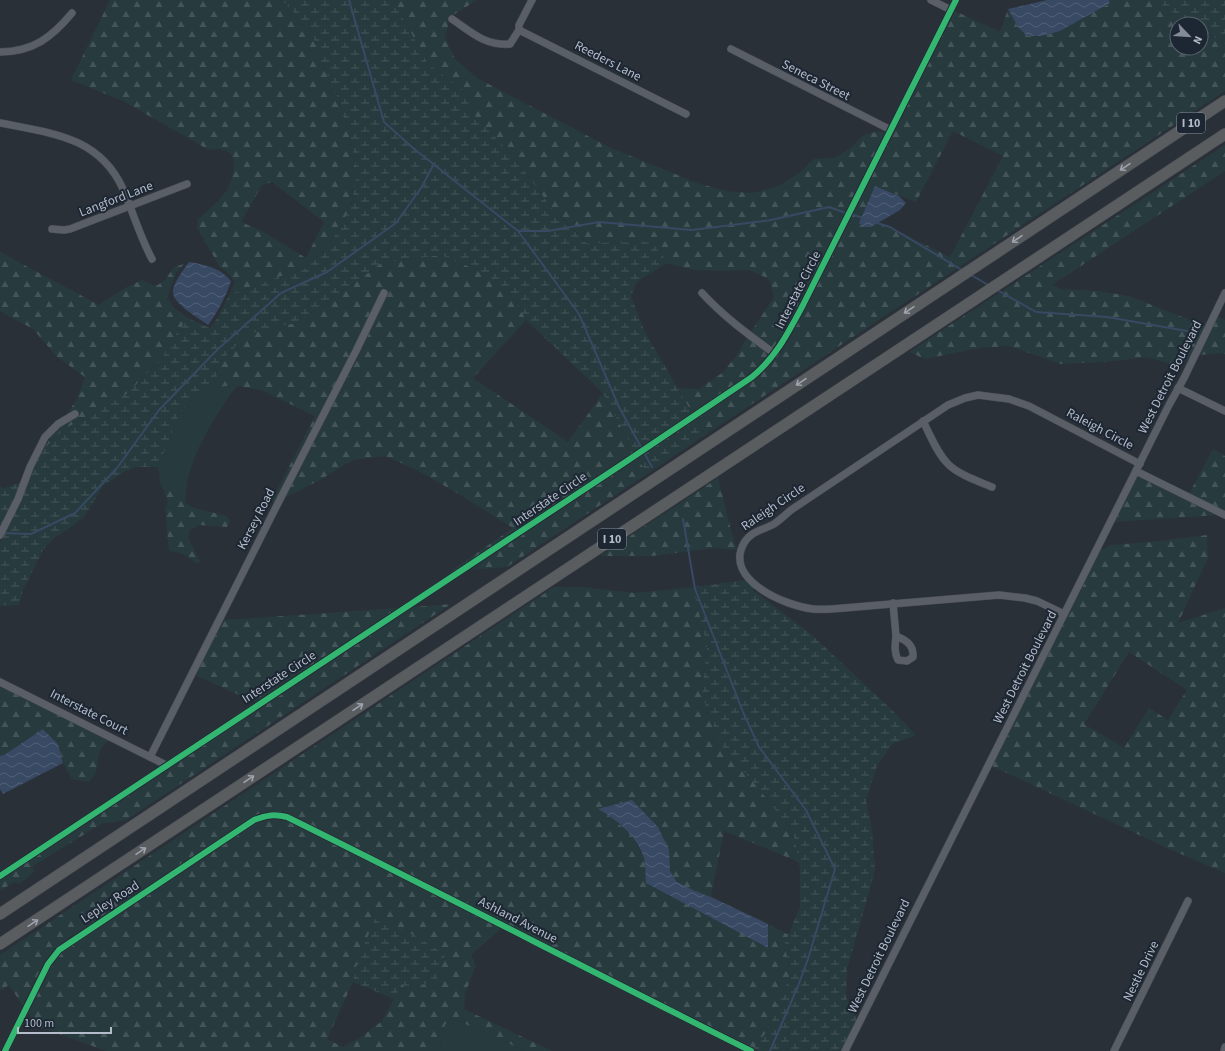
<svg xmlns="http://www.w3.org/2000/svg" width="1225" height="1051" font-family="'Source Sans 3',sans-serif">
<style>
.grass{fill:#273a3e}
.forest{fill:url(#forest-firs);fill-rule:evenodd}
.wetland{fill:url(#wetland-marsh)}
.water{fill:url(#water-waves)}
.lines{fill:none;stroke-linecap:round;stroke-linejoin:round}
.stream{stroke:#384963;stroke-width:2}
.minor-casing{stroke:#484c53;stroke-width:8}
.highway-casing{stroke:#474c53;stroke-width:12}
.minor{stroke:#5a5e66;stroke-width:7}
.highway{stroke:#5a5d60;stroke-width:11}
.cycleway-casing{stroke:#1d2633;stroke-width:8}
.cycleway{stroke:#33b770;stroke-width:6}
.oneway{stroke:#9ea4af}
.labels{text-anchor:middle;dominant-baseline:central;stroke-width:4;stroke-linejoin:round;paint-order:stroke}
.shield{fill:#1d2633;stroke:#878f9c;stroke-width:1}
.shield-label{font-size:12px;font-weight:bold;fill:#b4bcc9}
.street-label{font-size:13px;fill:#b4bcc9;stroke:#1d2633}
</style>
<defs>
<pattern id="forest-firs" width="22" height="20" patternUnits="userSpaceOnUse"><rect width="22" height="20" fill="#273a3e"/><path d="M5 1l3.5 6h-7zM16 11l3.5 6h-7z" fill="#445559"/></pattern>
<pattern id="wetland-marsh" width="20" height="14" patternUnits="userSpaceOnUse"><rect width="20" height="14" fill="#273a3e"/><path d="M1 5h8M5 5V1M11 12h8M15 12V8" fill="none" stroke="#445559"/></pattern>
<pattern id="water-waves" width="16" height="10" patternUnits="userSpaceOnUse"><rect width="16" height="10" fill="#384963"/><path d="M0 5q4-4 8 0t8 0" fill="none" stroke="#526178"/></pattern>
</defs>
<rect width="100%" height="100%" fill="#2a3038"/>
<g class="grass">
<path d="M232,385L237,386C217,412 189,457 186,491C178,485 172,488 164,491L160,482L158,467L180,413L200,390Z"/>
<polygon points="451,1018 503,1040 523,1051 442,1051 440,1045 445,1025"/>
</g>
<g class="forest">
<path d="M110,0H277L287,4L315,41L321,61L339,101L351,140L357,172L352,202L342,225L328,246L305,269L275,278L229,295L235,282L226,271L220,267L197,228L198,219C207,211 220,201 227,190C233,179 241,151 221,149C217,148 212,150 209,150L123,101L71,80ZM272,182L324,222L306,258L262,231L241,222L262,185Z"/>
<polygon points="397,0 477,0 452,16 450,15 447,20 449,21 445,38 455,59 477,78 611,148 697,183 726,191 752,193 777,187 799,173 814,159 834,158 852,147 863,135 879,131 886,133 800,304 782,337 774,349 751,332 774,297 769,279 750,270 725,271 695,270 669,264 652,242 587,243 550,206 515,158 473,114 463,90 428,64 398,9"/>
<path d="M1109,0H1155L1190,24H1177V48H1201V30L1220,40L1225,44V91L705,435L696,419L763,372L780,354L789,340L955,11L1000,32L1008,9L1018,27L1042,36L1060,31L1110,3ZM953,131L1003,156L950,257L900,232L877,224L871,227H864L875,186L916,202Z"/>
<polygon points="1225,145 1225,171 1052,285 1062,289 1098,291 1129,296 1205,326 1189,359 1173,365 1147,357 1105,362 1061,364 1009,346 979,348 925,359 909,352"/>
<polygon points="0,252 99,305 125,288 142,280 156,286 165,280 174,267 184,264 176,273 167,297 174,308 190,319 184,324 171,340 163,357 128,393 63,430 42,451 55,431 80,415 76,409 66,415 77,399 85,377 56,356 33,329 0,311"/>
<polygon points="441,255 487,274 517,303 526,320 473,378 568,442 603,393 635,452 456,571 451,571 513,528 462,496 417,470 385,456 353,460 318,481 284,498 360,353 388,292 382,289 353,349 275,501 271,502 315,416 261,390 232,385 214,388 220,362 248,333 295,323 356,282 381,263"/>
<polygon points="1218,317 1225,320 1225,354 1221,353 1199,355"/>
<polygon points="747,337 770,354 749,374 692,413 678,388 699,389 722,373 737,355"/>
<polygon points="1213,449 1225,456 1225,512 1189,494"/>
<polygon points="638,458 647,474 507,567 470,570"/>
<polygon points="1138,476 1217,515 1115,522"/>
<polygon points="718,478 732,534 737,550 714,548 652,556 600,556"/>
<path d="M176,486L183,488L186,491L185,503L194,508L227,516L230,521L227,527L199,525L190,530L188,538L200,562L196,563C188,556 180,552 169,551L165,508L168,502L164,491Z"/>
<path d="M1207,535L1208,558L1178,623L1225,608V873L1167,848L992,766L1101,550L1111,545L1151,542ZM1129,652L1187,690L1168,720L1149,708L1124,748L1084,724Z"/>
<path d="M554,587H582L635,593L693,587L707,646L702,695L759,789L793,832L799,862L724,831L711,897C697,892 674,886 670,869C668,864 669,856 669,850L598,809L610,816L632,836L644,858L768,948V924L789,935L785,944L790,975L775,1014L765,1034L753,1049C598,972 444,891 289,814C275,811 265,811 252,817L61,943C42,960 34,984 23,1006L9,985L0,991V955Z"/>
<polygon points="451,604 126,820 101,824 33,866 34,872 19,884 14,882 0,891 0,880 413,607"/>
<polygon points="399,608 255,702 197,676 198,669 223,620"/>
<path d="M0,686L109,740C97,748 99,759 96,771C95,775 91,779 89,782L72,779L64,765L58,744L44,729L4,755L0,756Z"/>
<path d="M270,818L286,820L560,958L501,929L471,955L476,965L465,994L464,1009L552,1051H523L503,1040L451,1018L445,1025L440,1045L442,1051H106L37,1026L28,1013L51,965L62,952L256,822ZM358,960L417,988L401,985L382,1021L360,1038L343,1047L327,1039L353,982Z"/>
</g>
<g class="wetland">
<polygon points="277,0 397,0 398,9 428,64 463,90 473,114 515,158 550,206 586,243 652,242 669,264 667,263 637,282 631,296 644,330 692,413 635,452 603,393 526,320 517,303 487,274 441,255 381,263 356,282 295,323 248,334 220,362 214,388 200,391 180,413 158,467 136,467 124,472 103,486 84,517 67,530 54,538 43,550 23,590 19,605 0,606 0,543 21,500 33,469 42,451 63,430 128,393 163,357 171,340 184,324 190,319 210,328 218,317 229,295 275,278 305,269 328,246 342,225 352,202 357,172 351,140 339,101 321,61 315,41 287,4"/>
<polygon points="1155,0 1225,0 1225,44 1220,40 1201,30 1201,24 1190,24"/>
<polygon points="696,419 705,435 647,474 638,458"/>
<polygon points="20,483 15,497 0,527 0,486 4,488"/>
<polygon points="746,580 753,587 754,591 812,635 892,710 916,735 892,744 877,766 866,800 872,830 875,871 865,907 847,969 846,997 857,1020 841,1051 758,1051 753,1049 765,1034 775,1014 790,975 785,943 800,907 800,869 793,832 759,789 720,744 702,695 707,646 693,587"/>
<path d="M375,919C401,926 423,940 445,955L437,979L417,988L401,985L394,999L353,982L358,960Z"/>
</g>
<g class="water">
<polygon points="1047,0 1109,0 1110,3 1060,31 1042,36 1027,36 1018,27 1008,9"/>
<polygon points="875,186 899,196 906,203 900,210 871,227 864,227 859,223"/>
<path d="M189,262C206,265 219,267 231,281C226,296 218,312 208,325C199,318 173,304 173,292C173,283 184,269 189,262Z"/>
<polygon points="43,729 58,744 63,763 3,794 0,789 0,756 4,755"/>
<path d="M632,800L658,827L669,850L670,871L677,882L695,891L711,897L768,924V948L646,883C645,875 646,865 644,858C637,836 617,820 598,809Z"/>
</g>
<g class="lines">
<g class="stream">
<polyline points="349,0 384,122 413,148 518,231 579,314 619,407 652,467"/>
<polyline points="851,214 863,218"/>
<polyline points="877,223 890,227 962,270"/>
<polyline points="518,231 548,231 599,222 692,230 771,220 829,207 846,213"/>
<polyline points="971,275 990,286"/>
<polyline points="997,290 1036,312 1107,317 1187,331"/>
<polyline points="683,519 695,589 743,712 759,747 806,810 835,869 808,959 798,986 770,1051"/>
<polyline points="3,533 31,534 75,513 117,468 159,410 217,350 281,293 327,272 396,223 421,188 434,164"/>
</g>
<g class="minor-casing">
<g id="minor">
<polyline points="931,0 951,10"/>
<path d="M452,19C471,32 485,46 510,44L519,30V25L532,0"/>
<polyline points="519,30 686,114"/>
<polyline points="731,49 891,130"/>
<path d="M0,52C33,52 52,37 72,13"/>
<path d="M0,123C50,133 99,136 123,189C133,212 140,237 152,259"/>
<polyline points="52,229 64,230 70,229 187,184"/>
<path d="M702,293C724,317 749,335 775,354"/>
<polyline points="1178,388 1225,411"/>
<path d="M923,421C930,435 937,453 948,464C959,475 978,481 992,487"/>
<polyline points="1136,471 1225,515"/>
<polyline points="0,535 18,499 30,467 45,437 58,424 75,414"/>
<polyline points="893,603 896,636"/>
<path d="M1064,614L1037,601L1025,598L999,595L844,608C834,609 823,610 813,609C786,606 723,580 744,543C751,531 763,530 774,524C780,520 785,515 791,510L948,405L965,398L978,395L1009,399L1029,406L1140,464"/>
<path d="M896,636C906,640 914,645 913,657L907,661L898,660C894,652 895,645 896,636Z"/>
<polyline points="0,682 166,765"/>
<polyline points="150,757 274,511 356,351 384,293"/>
<path d="M0,876L624,463L752,377C776,357 788,333 803,305L956,0"/>
<path d="M5,1051L48,964L59,950L254,820C266,815 275,814 287,817C443,894 596,974 751,1051"/>
<polyline points="845,1051 1169,405 1184,378 1225,293"/>
<polyline points="1114,1051 1188,901"/>
<polyline points="1224,1051 1225,1047"/>
</g>
</g>
<g class="highway-casing">
<g id="highway">
<polyline points="0,914 1225,101"/>
<polyline points="0,944 1225,134"/>
</g>
</g>
<use href="#minor" class="minor"/>
<use href="#highway" class="highway"/>
<g class="cycleway-casing">
<g id="cycleway">
<path d="M0,876L624,463L752,377C776,357 788,333 803,305L956,0"/>
<path d="M5,1051L48,964L59,950L254,820C266,815 275,814 287,817C443,894 596,974 751,1051"/>
</g>
</g>
<use href="#cycleway" class="cycleway"/>
</g>
<defs><path id="oneway-shaft" d="M-6 0H5M1.5-3L5.5 0L1.5 3" fill="none" stroke-width="1.6" stroke-linecap="round" stroke-linejoin="round"/></defs>
<g class="oneway">
<use href="#oneway-shaft" transform="translate(1125 167) rotate(146)"/>
<use href="#oneway-shaft" transform="translate(1017 239) rotate(146)"/>
<use href="#oneway-shaft" transform="translate(909 310) rotate(146)"/>
<use href="#oneway-shaft" transform="translate(801 382) rotate(146)"/>
<use href="#oneway-shaft" transform="translate(358 707) rotate(-34)"/>
<use href="#oneway-shaft" transform="translate(249 779) rotate(-34)"/>
<use href="#oneway-shaft" transform="translate(141 851) rotate(-34)"/>
<use href="#oneway-shaft" transform="translate(33 923) rotate(-34)"/>
</g>
<g class="labels">
<g class="shield">
<rect x="1177" y="113" width="28" height="20" rx="3"/>
<rect x="598" y="529" width="28" height="20" rx="3"/>
</g>
<g class="shield-label">
<text x="1191" y="123">I 10</text>
<text x="612" y="539">I 10</text>
</g>
<g class="street-label">
<text transform="translate(608 61) rotate(27)">Reeders Lane</text>
<text transform="translate(816 80) rotate(27)">Seneca Street</text>
<text transform="translate(116 199) rotate(-21)">Langford Lane</text>
<text transform="translate(798 290) rotate(-63)">Interstate Circle</text>
<text transform="translate(1170 377) rotate(-63)">West Detroit Boulevard</text>
<text transform="translate(1100 429) rotate(28)">Raleigh Circle</text>
<text transform="translate(550 499) rotate(-34)">Interstate Circle</text>
<text transform="translate(773 507) rotate(-34)">Raleigh Circle</text>
<text transform="translate(256 519) rotate(-63)">Kersey Road</text>
<text transform="translate(1025 667) rotate(-63)">West Detroit Boulevard</text>
<text transform="translate(279 677) rotate(-33)">Interstate Circle</text>
<text transform="translate(89 712) rotate(27)">Interstate Court</text>
<text transform="translate(110 902) rotate(-33)">Lepley Road</text>
<text transform="translate(518 920) rotate(27)">Ashland Avenue</text>
<text transform="translate(879 956) rotate(-64)">West Detroit Boulevard</text>
<text transform="translate(1141 971) rotate(-64)">Nestle Drive</text>
</g>
</g>
<g transform="translate(1189 36) rotate(115)"><circle r="19" fill="#1d2633" stroke="#59626f"/>
<path d="M0-3L7 15L0 10L-7 15Z" fill="#848b96"/>
<text y="-6" font-size="11" font-weight="bold" text-anchor="middle" fill="#b4bcc9">N</text>
</g>
<path d="M18 1027v6h93v-6" fill="none" stroke="#b4bcc9" stroke-width="2"/>
<text x="24" y="1027" font-size="12" fill="#b4bcc9" stroke="#1d2633" stroke-width="3" paint-order="stroke">100 m</text>
</svg>
